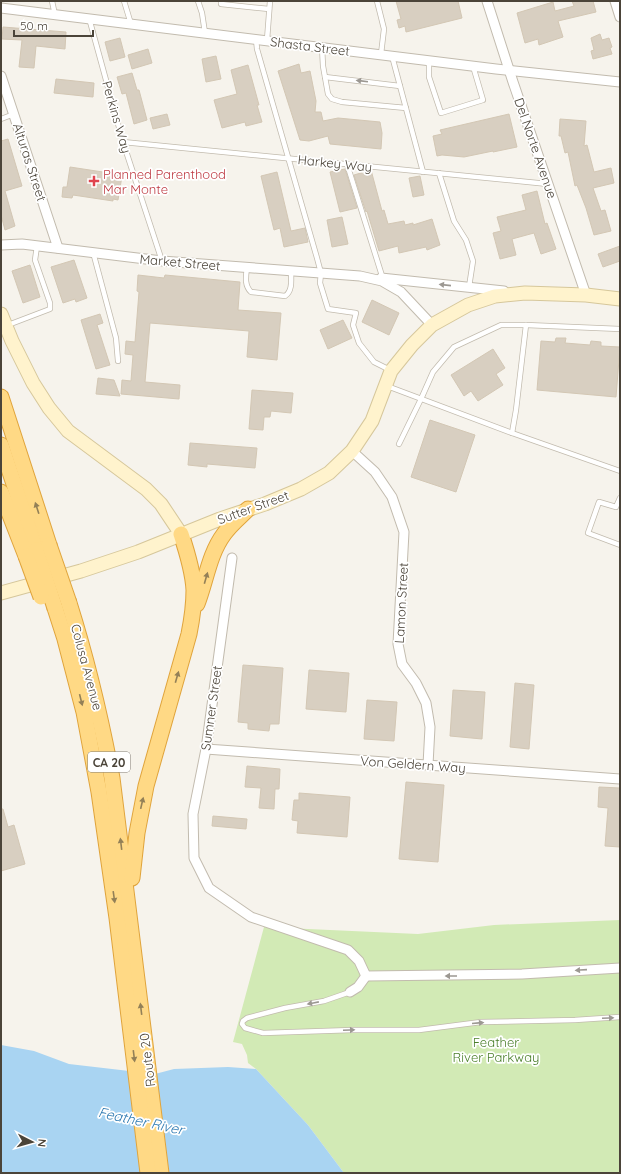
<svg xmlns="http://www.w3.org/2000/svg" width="621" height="1174" font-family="Quicksand,sans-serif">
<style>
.green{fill:#d2eab5}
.water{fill:#a9d4f2}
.building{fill:#d8cfc1;stroke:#d3c7b4}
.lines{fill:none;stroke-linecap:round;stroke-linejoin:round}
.service-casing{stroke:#c2bbae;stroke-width:6}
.minor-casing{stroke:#c2bbae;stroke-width:11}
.secondary-casing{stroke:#d6c79b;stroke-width:15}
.trunk-casing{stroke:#e0a43c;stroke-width:17}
.service{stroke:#fff;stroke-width:4.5}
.minor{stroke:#fff;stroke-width:9}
.secondary{stroke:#fff3cd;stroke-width:13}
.trunk{stroke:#ffd985;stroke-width:15}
.trunk-bridge-casing{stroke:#e0a43c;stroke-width:17;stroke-linecap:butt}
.trunk-bridge{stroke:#ffd985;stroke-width:15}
.oneway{fill:#9c9892}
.oneway2{fill:#938057}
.health-dot{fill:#e0444e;stroke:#fff;stroke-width:1.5}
.labels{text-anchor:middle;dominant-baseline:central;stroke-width:3.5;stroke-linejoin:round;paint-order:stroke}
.shield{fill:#fff;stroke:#817c74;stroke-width:1}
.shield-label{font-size:12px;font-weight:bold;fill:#4b4439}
.street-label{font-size:13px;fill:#4b4439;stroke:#fff}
.health-label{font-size:13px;fill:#be3a42;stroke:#fff;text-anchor:start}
.park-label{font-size:13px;fill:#4a7f2a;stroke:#fff}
.water-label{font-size:14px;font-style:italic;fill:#2e7ab2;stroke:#fff}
</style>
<rect width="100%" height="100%" fill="#f6f3ec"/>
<polygon class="green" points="620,920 620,1173 344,1173 308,1125 256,1069 248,1063 247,1055 242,1044 233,1042 264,927 418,934 494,925"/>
<polygon class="water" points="1,1045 34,1051 69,1064 155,1074 174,1069 228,1067 256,1069 308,1125 344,1173 1,1173"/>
<g class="building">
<polygon points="396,1 458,1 462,18 406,32 405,26 399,28 397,20 401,19"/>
<polygon points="572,1 593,1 596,12 558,21 563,37 539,45 538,39 525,43 517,13 553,2 555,11 574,6"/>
<polygon points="3,27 66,32 65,49 36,46 34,68 19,67 22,40 2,39"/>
<polygon points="600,34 602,40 609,38 612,47 610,48 612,54 593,59 591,51 594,50 591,38"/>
<polygon points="120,38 125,57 110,61 105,42"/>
<polygon points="148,49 152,63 132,69 128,55"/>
<polygon points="216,56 221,79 206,82 202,59"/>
<polygon points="299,64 301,73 310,71 316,101 315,112 321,112 323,121 338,118 380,122 382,133 381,149 330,144 328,136 309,141 300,140 278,71"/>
<polygon points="248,65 259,105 257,105 262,122 246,126 245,122 222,128 214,100 237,94 231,70"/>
<polygon points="132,73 137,90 139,90 147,120 134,124 126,93 122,94 117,77"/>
<polygon points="56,79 94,83 93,97 54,93"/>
<polygon points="167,114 170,125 153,129 150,118"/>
<polygon points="509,114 517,147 493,152 493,151 464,157 442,155 437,156 433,136 442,134 440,130"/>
<polygon points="560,119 586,121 584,146 587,145 594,172 611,168 614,183 593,188 601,211 605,210 611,231 594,235 586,208 577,185 575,186 568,152 565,153 561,136 559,136"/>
<polygon points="8,139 22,186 5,191 15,226 5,230 1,215 1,141"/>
<polygon points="70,167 116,174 116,175 122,176 118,200 113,199 113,201 73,195 72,198 62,197 63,187 67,187"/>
<polygon points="345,169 357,208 340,212 330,172"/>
<polygon points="371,170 382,211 384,210 388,224 404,221 405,225 413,223 413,225 432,219 440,245 427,250 426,247 399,253 398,246 379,251 367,211 366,212 364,206 354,175"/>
<polygon points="277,172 291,231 305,228 308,242 284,247 280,228 274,230 261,176"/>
<polygon points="420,176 424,195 413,197 409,178"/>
<polygon points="537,191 545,224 547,223 556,249 541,254 534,233 512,239 516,255 500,259 493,233 501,231 497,217 526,210 522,195"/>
<polygon points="342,217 348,244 332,247 327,220"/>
<polygon points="620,246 620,261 603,267 598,254"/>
<polygon points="74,260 87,298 76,302 75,299 63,303 51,267"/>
<polygon points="30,265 40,297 23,303 12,271"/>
<polygon points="138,275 164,278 165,275 240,282 238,310 281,313 277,360 247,357 249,331 150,323 145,382 180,385 179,399 121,394 122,380 131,381 133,355 125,354 126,341 135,342 139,292 137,291"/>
<polygon points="372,300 399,313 389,335 362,322"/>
<polygon points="100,314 103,323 97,325 110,365 96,369 81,320"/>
<polygon points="343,320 352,338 328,349 320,330"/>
<polygon points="556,338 566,338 565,343 590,345 591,341 601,342 601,346 620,347 616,397 537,390 541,341 555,342"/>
<polygon points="493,349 505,368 496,374 503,385 478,401 471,391 464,396 451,375"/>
<polygon points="98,378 114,380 120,396 96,394"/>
<polygon points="252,390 293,393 291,413 271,411 270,417 264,417 263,430 249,429"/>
<polygon points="430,420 475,435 456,492 411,477"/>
<polygon points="190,443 257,448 255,468 207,464 207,467 188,465"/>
<polygon points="243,665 283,668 279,724 270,724 269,731 248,729 248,723 238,722"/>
<polygon points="309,670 349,673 346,712 306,709"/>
<polygon points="515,683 534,685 529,749 510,747"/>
<polygon points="453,690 485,692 482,739 450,736"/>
<polygon points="367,700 397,702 394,741 364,739"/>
<polygon points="247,766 280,769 279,789 275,789 274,809 259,808 261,788 245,787"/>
<polygon points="406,782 444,785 438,862 399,859"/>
<polygon points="599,787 620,788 620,847 605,846 608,808 598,807"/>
<polygon points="299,793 350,797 347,837 297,833 298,821 292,820 294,800 299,800"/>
<polygon points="1,809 3,809 8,827 14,825 25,864 1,871"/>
<polygon points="213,816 247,819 246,829 212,826"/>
</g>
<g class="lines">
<g class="service-casing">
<g id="service">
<polyline points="52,1 55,15"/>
<polyline points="124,1 131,24"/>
<polyline points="198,1 202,13 205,33"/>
<polyline points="221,1 221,4 269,9"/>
<polyline points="377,1 384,29 381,54"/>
<polyline points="89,18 123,142 162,261"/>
<polyline points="256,39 257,49 317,258 321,273 320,283 328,309 356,313 353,325 359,343 374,362 390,370"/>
<polyline points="267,40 270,1"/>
<polyline points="322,47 323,66 328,94 332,99 342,102 406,108"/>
<polyline points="392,56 423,172"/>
<polyline points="429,60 429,77 441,113 483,100 473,66"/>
<polyline points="325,77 400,86"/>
<polyline points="1,119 14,114"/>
<polyline points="123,142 548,184"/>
<polyline points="347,164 383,279"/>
<polyline points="439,173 454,221 466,240 473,261 469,287"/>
<polyline points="93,252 116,338 118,361"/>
<path d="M247,267C246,276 244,285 251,292L285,296C293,291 291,279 291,271"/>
<polyline points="8,325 50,309 50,303 35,260 37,246"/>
<polyline points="387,386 512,433 620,471"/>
<polyline points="512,433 516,410 526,325"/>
<polyline points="399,444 421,399 433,372 454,347 501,325 526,325 620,329"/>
<polyline points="620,498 616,507 599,502 588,533 620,545"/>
<polyline points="350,992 324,1001 285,1008 247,1018 243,1021 242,1024 245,1028 263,1033 353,1030 419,1030 481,1022 575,1020 620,1017"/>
</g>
</g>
<g class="minor-casing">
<g id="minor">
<polyline points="487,1 513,82 586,295"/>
<polyline points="615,1 620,17"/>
<polyline points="1,8 496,69 620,82"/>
<polyline points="1,76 58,248"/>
<polyline points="1,245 22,244 162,261 360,276 382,281 401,292 432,325"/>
<polyline points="381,278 504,291"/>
<polyline points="352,451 375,472 392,497 404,532 398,644 402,664 416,683 426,703 430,727 428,765"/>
<polyline points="232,558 206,749 193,814 194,858 209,888 251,917 348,950 359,961 366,976"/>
<polyline points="206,749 620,779"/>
<polyline points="366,976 522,974 620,968"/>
<polyline points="350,992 358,987 366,976"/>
</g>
</g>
<g class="secondary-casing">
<g id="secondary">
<polyline points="1,314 12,341 33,383 49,408 68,431 146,489 161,504 181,534"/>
<polyline points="1,593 81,571 138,552 220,519 265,504 301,489 329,473 352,451 372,421 391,371 412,345 432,325 468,305 495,296 525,293 586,295 620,299"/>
</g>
</g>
<g class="trunk-casing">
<g id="trunk">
<polyline points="1,397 49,545"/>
<polyline points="1,445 36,550"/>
<polyline points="1,492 26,556"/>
<path d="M69,603C87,660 101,719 112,778L161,1173"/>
<path d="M197,604C206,581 209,554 224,534C231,524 240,517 248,509"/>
<polyline points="55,608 65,639 84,712 99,792 117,918 148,1173"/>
<path d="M132,878L137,833L146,786L189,634C192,619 194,605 194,590C193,571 187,552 181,534"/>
</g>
</g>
<use href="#service" class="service"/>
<use href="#minor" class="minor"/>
<use href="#secondary" class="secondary"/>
<use href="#trunk" class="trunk"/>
<g class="trunk-bridge-casing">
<g id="trunk-bridge">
<polyline points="49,545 69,603"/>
<polyline points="36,550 55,608"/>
<polyline points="26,556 41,597"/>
</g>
</g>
<use href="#trunk-bridge" class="trunk-bridge"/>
</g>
<defs><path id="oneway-solid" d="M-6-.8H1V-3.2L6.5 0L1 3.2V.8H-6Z"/></defs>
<g class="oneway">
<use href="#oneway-solid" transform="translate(362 81) rotate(-173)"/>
<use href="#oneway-solid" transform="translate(445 285) rotate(-174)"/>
<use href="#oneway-solid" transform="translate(581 970) rotate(176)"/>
<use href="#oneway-solid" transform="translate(451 976) rotate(180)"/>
<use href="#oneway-solid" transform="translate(313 1003) rotate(169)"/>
<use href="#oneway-solid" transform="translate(608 1018) rotate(-3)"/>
<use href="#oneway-solid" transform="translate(478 1023) rotate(-5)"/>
<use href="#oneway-solid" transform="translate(349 1030) rotate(-2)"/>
</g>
<g class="oneway2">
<use href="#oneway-solid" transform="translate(37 508) rotate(-108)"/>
<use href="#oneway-solid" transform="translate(206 578) rotate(-74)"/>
<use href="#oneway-solid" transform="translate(177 677) rotate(-74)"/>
<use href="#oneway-solid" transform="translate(81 700) rotate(76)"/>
<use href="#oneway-solid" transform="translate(142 803) rotate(-77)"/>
<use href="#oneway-solid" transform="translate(121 844) rotate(-97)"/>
<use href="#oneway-solid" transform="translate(114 897) rotate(82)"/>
<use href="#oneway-solid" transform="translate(141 1009) rotate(-97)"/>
<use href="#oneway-solid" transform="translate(134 1056) rotate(83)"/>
</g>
<path class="health-dot" d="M92 175h4v4h4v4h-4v4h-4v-4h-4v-4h4z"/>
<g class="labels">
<rect class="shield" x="88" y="752" width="42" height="20" rx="3"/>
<g class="shield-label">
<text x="109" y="762">CA 20</text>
</g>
<g class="street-label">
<text transform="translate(310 46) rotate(7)">Shasta Street</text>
<text transform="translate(117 117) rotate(74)">Perkins Way</text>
<text transform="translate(536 148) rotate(71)">Del Norte Avenue</text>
<text transform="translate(30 162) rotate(72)">Alturas Street</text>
<text transform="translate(335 163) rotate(6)">Harkey Way</text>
<text transform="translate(180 262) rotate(5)">Market Street</text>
<text transform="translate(253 507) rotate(-20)">Sutter Street</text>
<text transform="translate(401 603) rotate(-87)">Lamon Street</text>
<text transform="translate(87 667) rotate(75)">Colusa Avenue</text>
<text transform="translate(211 708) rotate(-82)">Sumner Street</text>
<text transform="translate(413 764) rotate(4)">Von Geldern Way</text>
<text transform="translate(147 1060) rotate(-97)">Route 20</text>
</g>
<g class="health-label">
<text x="103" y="174">Planned Parenthood<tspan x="103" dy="15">Mar Monte</tspan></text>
</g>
<g class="park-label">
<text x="496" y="1042">Feather<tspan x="496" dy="15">River Parkway</tspan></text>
</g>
<g class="water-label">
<text transform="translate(141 1121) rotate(12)">Feather River</text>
</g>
</g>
<rect width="621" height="1174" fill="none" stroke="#4b4439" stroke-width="4"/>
<g transform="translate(32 1142) rotate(96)" stroke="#ffffff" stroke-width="3" paint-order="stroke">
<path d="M0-3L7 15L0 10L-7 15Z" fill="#4b4439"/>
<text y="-6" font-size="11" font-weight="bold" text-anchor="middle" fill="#4b4439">N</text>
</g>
<path d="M14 30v6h79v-6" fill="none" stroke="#4b4439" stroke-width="2"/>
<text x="20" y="30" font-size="12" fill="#4b4439" stroke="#ffffff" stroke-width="3" paint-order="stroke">50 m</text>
</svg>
